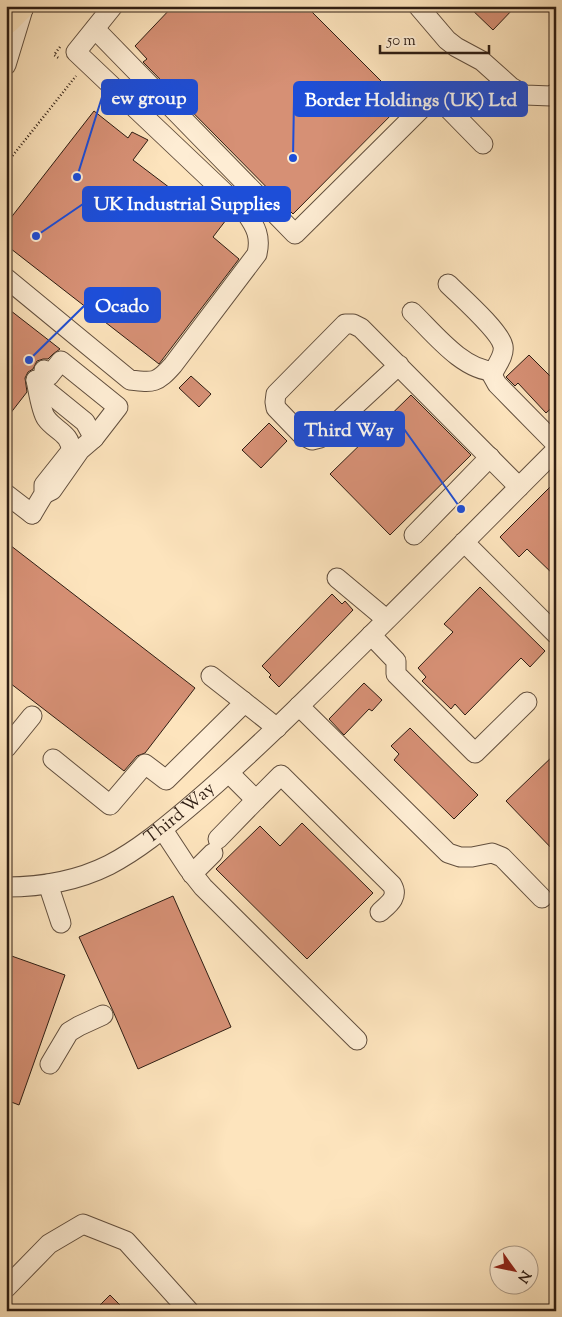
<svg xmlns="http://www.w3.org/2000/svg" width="562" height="1317" font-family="'Sorts Mill Goudy',serif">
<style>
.building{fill:#d69075;stroke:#2e1d13}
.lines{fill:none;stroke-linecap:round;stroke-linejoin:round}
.minor-casing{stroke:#624f3e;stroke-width:21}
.highway-casing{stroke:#2e1d13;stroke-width:29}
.path{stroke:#2e1d13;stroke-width:2.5;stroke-dasharray:1 2.5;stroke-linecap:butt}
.minor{stroke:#feedd4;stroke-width:19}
.highway{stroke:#fde4bd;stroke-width:28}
.labels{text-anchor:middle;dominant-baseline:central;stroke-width:4;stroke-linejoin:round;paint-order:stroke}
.street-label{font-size:18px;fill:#2e1d13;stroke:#feedd4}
.leader{fill:none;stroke:#1d4ed8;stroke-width:2}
.callout-dot{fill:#1d4ed8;stroke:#feedd4;stroke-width:2}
.callout{fill:#1d4ed8;stroke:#1d4ed8;stroke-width:2}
.callout-label{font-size:19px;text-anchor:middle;font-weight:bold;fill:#fff}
</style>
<rect width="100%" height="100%" fill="#fde4bd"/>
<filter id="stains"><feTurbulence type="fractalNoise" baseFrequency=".004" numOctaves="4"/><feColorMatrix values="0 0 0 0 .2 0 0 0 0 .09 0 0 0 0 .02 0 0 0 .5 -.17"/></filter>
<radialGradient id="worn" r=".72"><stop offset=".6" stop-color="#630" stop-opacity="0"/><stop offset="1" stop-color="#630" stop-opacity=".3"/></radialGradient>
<g class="building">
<polygon points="173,6 306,6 403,103 293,214 143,62 147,59 135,46"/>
<polygon points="468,6 516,6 493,30"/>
<polygon points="94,111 128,138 132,132 148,140 133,160 207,216 213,208 221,214 221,217 226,220 213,237 239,259 159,364 6,245 6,224"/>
<polygon points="6,307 60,349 53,354 48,359 43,359 37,361 33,369 28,372 25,378 27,392 6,419"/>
<polygon points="529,355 556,382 556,404 546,413 518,383 515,386 506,377"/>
<polygon points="191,376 211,394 199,407 179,388"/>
<polygon points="411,395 471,455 390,535 330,474"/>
<polygon points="269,423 287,441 261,468 242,450"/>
<polygon points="556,481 556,577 527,549 519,557 500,537"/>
<polygon points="6,542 195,688 145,753 137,756 124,771 6,680"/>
<polygon points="480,587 545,651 530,667 521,658 465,715 455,704 451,709 422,681 426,677 418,668 453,632 444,624"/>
<polygon points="332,594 342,604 345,601 353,610 279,687 269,677 271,675 262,666"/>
<polygon points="364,683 382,700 372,711 369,709 344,735 329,719"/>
<polygon points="410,728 478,795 454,819 394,760 399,754 391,746"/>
<polygon points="556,753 556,853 506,801"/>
<polygon points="302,823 373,893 307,959 216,869 260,826 280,846"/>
<polygon points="173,896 231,1027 138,1069 113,1011 79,937"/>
<polygon points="6,954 65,975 19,1105 6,1100"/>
<polygon points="110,1295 126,1311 94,1311"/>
</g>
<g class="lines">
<g class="minor-casing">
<g id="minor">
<polyline points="418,6 447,40 456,47 482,61 511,87 525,95 551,96 556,93"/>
<polyline points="95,29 295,234 435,95 483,144"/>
<polyline points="6,65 24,6"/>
<path d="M6,278L130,380C154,383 157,383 173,365L257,254C261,237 256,227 246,213L76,52L113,6"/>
<path d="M448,284C460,296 500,331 503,346C505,356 495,367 492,375L497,384L556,444"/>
<path d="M412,312C433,332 463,371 494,371"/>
<polyline points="399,365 320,438 312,440 302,435 276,408 275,402 276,394 345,324 353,324 361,328 519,487"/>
<polyline points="44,370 49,376 61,361 118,407 94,438 80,450 52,490 44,494"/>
<polyline points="36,380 48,392 85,422 94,438"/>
<polyline points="6,494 32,514"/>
<path d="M32,514L44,494V485L71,451C71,433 55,431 46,418C41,411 38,389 36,380"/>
<polyline points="414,535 490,457"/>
<polyline points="464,542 556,634"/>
<polyline points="337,578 386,619"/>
<polyline points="371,635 396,661 396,674 475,753 527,702"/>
<polyline points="211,676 243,701"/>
<polyline points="299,706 448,853 460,857 472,857 492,853 502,857 542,898"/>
<polyline points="6,748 32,716"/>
<polyline points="53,759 110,805 145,764 166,780 238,709 243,701 277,728"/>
<path d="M229,773L256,800L281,775L392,885C399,897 389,904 380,912"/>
<polyline points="163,830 188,868 203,887 357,1040"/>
<polyline points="218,839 256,800"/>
<polyline points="192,874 213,853"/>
<polyline points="48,884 61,923"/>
<path id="s1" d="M6,887C41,887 77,881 109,865C138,850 163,829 188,808C225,777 260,744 294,711C383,625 469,537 556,450"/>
<polyline points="50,1064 69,1032 79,1026 103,1015"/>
<polyline points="6,1288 49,1244 83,1224 126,1241 189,1311"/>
</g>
</g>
<g class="highway-casing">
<polyline id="highway" points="6,20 20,6"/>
</g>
<g class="path">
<polyline points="60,47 54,55 60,59"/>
<polyline points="6,164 76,76"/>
</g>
<use href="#minor" class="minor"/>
<use href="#highway" class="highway"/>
</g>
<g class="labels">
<g class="street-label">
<text stroke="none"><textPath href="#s1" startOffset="194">Third Way</textPath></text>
</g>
</g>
<path class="leader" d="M77 177L102 97M293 158L294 99M36 236L83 204M29 360L85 305M461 509L404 429"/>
<g class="callout-dot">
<circle cx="77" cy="177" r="5"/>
<circle cx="293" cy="158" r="5"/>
<circle cx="36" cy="236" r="5"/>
<circle cx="29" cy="360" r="5"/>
<circle cx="461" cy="509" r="5"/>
</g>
<g class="callout">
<rect x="102" y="80" width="95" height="34" rx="5"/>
<rect x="294" y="82" width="233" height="34" rx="5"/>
<rect x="83" y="187" width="207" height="34" rx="5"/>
<rect x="85" y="288" width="75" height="34" rx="5"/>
<rect x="295" y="412" width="109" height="34" rx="5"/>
</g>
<g class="callout-label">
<text x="149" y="104">ew group</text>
<text x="411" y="106">Border Holdings (UK) Ltd</text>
<text x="187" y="210">UK Industrial Supplies</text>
<text x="122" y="312">Ocado</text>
<text x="349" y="436">Third Way</text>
</g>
<rect width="562" height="1317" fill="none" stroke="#fde4bd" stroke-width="25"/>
<rect x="8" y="8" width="547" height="1302" fill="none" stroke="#2e1d13" stroke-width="2.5"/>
<rect x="12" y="12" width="537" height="1292" fill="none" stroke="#2e1d13"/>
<g transform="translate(514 1270) rotate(123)"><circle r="24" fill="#feedd4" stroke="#ab9a87"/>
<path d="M0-4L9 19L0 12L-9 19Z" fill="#8f2418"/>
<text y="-8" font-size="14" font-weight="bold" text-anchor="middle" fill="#2e1d13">N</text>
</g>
<path d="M380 45v8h109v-8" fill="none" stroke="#2e1d13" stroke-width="2.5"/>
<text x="387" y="45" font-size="15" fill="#2e1d13" stroke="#feedd4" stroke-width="4" paint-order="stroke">50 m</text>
<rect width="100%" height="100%" filter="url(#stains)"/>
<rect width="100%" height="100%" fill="url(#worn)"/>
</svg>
